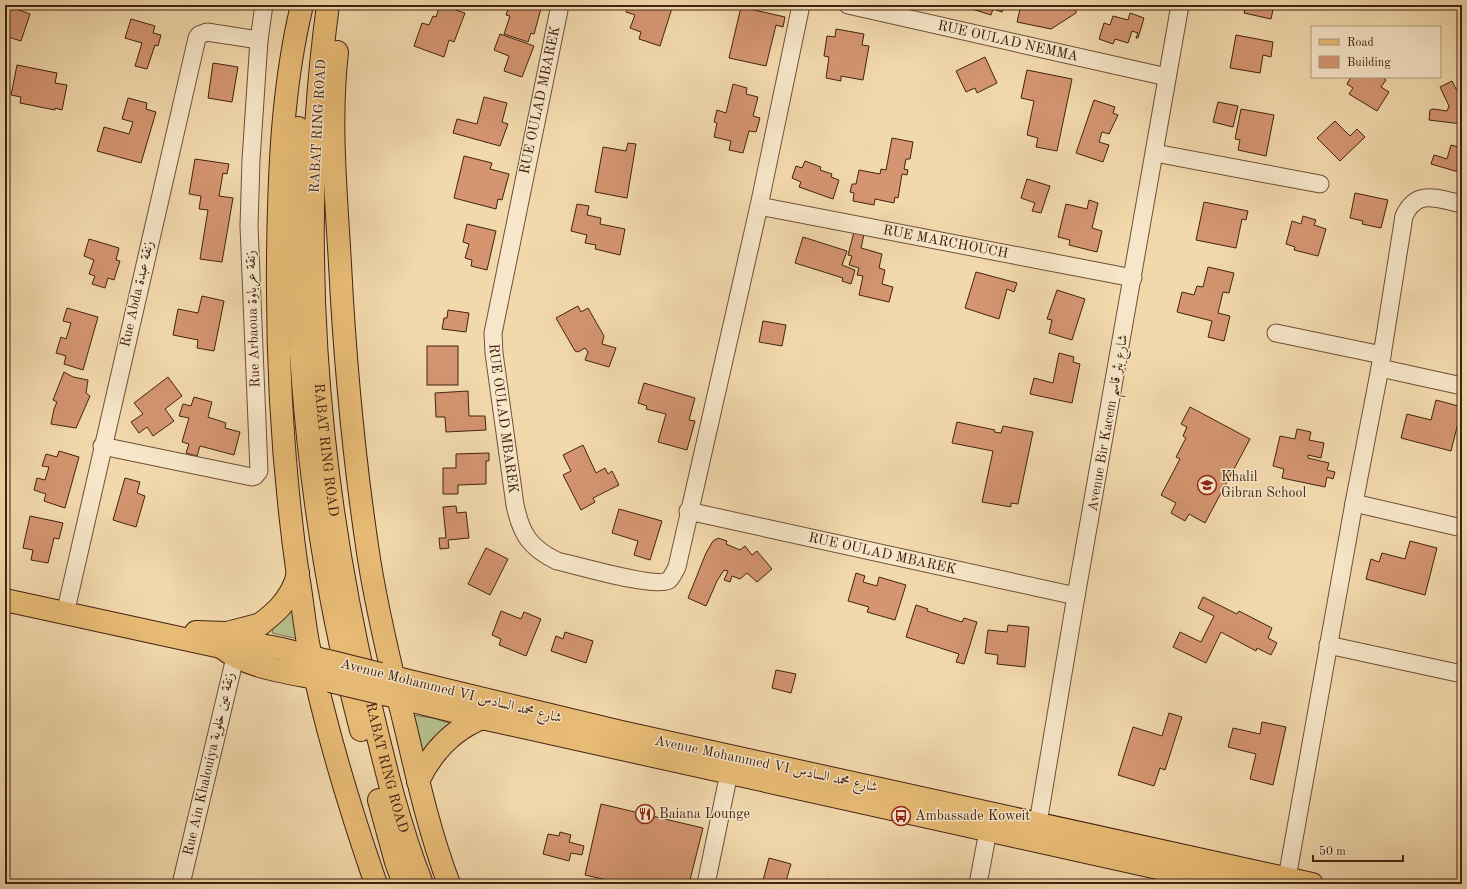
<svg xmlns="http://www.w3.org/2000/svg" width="1467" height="889" font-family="'Old Standard TT',Amiri,serif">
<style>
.green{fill:#b7c08c;stroke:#7c714e}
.building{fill:#d49570;stroke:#422210}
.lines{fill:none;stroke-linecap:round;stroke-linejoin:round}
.minor-casing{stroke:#6e5037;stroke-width:19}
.major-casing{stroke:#422210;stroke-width:24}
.highway-casing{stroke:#422210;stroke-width:24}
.minor{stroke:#f7e6c9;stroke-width:17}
.major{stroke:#e9bc76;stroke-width:22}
.highway{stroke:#e9bc76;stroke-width:22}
.major-bridge-casing{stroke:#422210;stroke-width:24;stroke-linecap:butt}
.major-bridge{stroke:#e9bc76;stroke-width:22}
.labels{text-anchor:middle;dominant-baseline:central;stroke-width:3;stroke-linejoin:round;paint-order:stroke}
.street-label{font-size:14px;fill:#422210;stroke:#f7e6c9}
.poi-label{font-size:14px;fill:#422210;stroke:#f7e6c9;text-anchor:start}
</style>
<rect width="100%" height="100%" fill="#f2d9ac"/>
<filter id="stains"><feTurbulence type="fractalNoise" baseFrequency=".005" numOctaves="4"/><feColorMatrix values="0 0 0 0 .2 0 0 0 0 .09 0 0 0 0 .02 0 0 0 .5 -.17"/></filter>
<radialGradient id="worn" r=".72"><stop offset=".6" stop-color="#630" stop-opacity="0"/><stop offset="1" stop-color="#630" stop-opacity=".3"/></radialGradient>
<g class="green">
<polygon points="294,609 298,639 272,633 273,627"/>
<polygon points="412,715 433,718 455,725 422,760"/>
</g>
<g class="building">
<polygon points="5,5 30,14 21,41 5,36"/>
<polygon points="440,5 465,13 454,42 449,40 444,57 414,46 422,23 429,25 433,16 436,17"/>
<polygon points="509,5 542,5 534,34 531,33 528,42 504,34 510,16 506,15"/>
<polygon points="629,5 673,5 660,46 639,39 641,32 630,28 635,15 626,12"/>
<polygon points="959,5 1004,5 1002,12 993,9 991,15"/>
<polygon points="1021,5 1076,5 1076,13 1051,29 1017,22"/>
<polygon points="1246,5 1274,5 1271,19 1244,13"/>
<polygon points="741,7 785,17 783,27 776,25 766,66 729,58"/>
<polygon points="1130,13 1144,18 1138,38 1136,38 1138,33 1132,31 1128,43 1115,39 1113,44 1099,39 1104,23 1110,25 1113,16 1128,20"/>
<polygon points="131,19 155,26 153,33 161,35 158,46 155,45 147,69 135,66 142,43 125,38"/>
<polygon points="836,29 864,34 862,45 869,46 863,80 841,76 841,81 826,78 829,57 824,56 827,36 835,37"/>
<polygon points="500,34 534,46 522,77 504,71 509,56 494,50"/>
<polygon points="1236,35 1273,42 1271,57 1263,55 1260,73 1230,68"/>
<polygon points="985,57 997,83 977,93 975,88 966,92 956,71"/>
<polygon points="213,63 238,67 232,102 208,98"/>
<polygon points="17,65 57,73 55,83 67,85 62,110 55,108 55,110 20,103 21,97 11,95"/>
<polygon points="1027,70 1072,79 1057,151 1036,147 1038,138 1027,135 1034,101 1021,98"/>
<polygon points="1351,77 1382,77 1386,80 1381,87 1389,92 1377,111 1349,94 1353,88 1347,84"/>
<polygon points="1452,81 1456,89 1462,90 1462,88 1462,124 1429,120 1430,110 1433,109 1447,111 1449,106 1440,87"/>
<polygon points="733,84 747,88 746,94 758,97 753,116 760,118 756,132 749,131 743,153 729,150 731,141 714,137 717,123 714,122 717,110 726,113"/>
<polygon points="484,97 507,103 502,122 508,124 500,146 453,133 457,119 477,124"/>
<polygon points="128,98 147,103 146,109 156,112 141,163 97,151 104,127 129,134 133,122 122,119"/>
<polygon points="1094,100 1115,107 1113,113 1118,115 1109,134 1102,132 1099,142 1109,145 1103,162 1076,153"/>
<polygon points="1218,102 1238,106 1233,127 1213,122"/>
<polygon points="1241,109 1274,115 1266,156 1238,150 1240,140 1235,139"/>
<polygon points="1335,121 1350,136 1357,129 1365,137 1340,161 1317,138"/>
<polygon points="5,132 9,133 5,145"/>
<polygon points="892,138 913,142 910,159 906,159 904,169 908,170 907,175 902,174 898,198 895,197 894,203 875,199 874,205 853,201 854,193 850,192 852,184 856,184 859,170 880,174 881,169 886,170"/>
<polygon points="628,143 636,144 627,198 595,192 603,147 626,151"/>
<polygon points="1451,145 1462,148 1462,173 1431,164 1434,155 1447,159"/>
<polygon points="464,156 492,163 490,169 509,174 502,200 498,199 496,209 454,198"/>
<polygon points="195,159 229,164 227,174 223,173 219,196 233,198 222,262 200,259 208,210 199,209 201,196 189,194"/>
<polygon points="805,161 821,167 820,170 832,174 831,177 839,180 833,199 799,187 801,182 792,178 796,166 802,168"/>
<polygon points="1027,179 1050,186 1041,213 1032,211 1035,203 1021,198"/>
<polygon points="1355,193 1388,200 1381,228 1362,224 1363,221 1350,218"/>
<polygon points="1089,200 1098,203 1092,228 1102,231 1097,252 1069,245 1070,240 1058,237 1066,204 1087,209"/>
<polygon points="1204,202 1248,211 1246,220 1242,219 1236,248 1196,240"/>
<polygon points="577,204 589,206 587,215 601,218 600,224 625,229 620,255 595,249 596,245 585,243 587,235 571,231"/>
<polygon points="1303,216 1316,220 1314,225 1326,229 1318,256 1294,250 1295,247 1286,244 1292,221 1301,224"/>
<polygon points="467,224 496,231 487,270 471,266 472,260 465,258 469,244 463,242"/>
<polygon points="854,232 864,234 861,248 882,254 879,268 885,270 882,284 893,287 889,302 859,295 863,276 857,275 859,268 849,265 852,256 848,255"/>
<polygon points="803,237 847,251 842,265 855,270 851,284 842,281 843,278 795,263"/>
<polygon points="89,239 119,248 116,260 120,261 114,280 108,278 105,288 92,284 95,276 89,274 94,260 84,256"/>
<polygon points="1208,267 1234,273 1229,293 1223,292 1218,313 1230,316 1224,341 1208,337 1212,321 1177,312 1182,292 1194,295 1197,286 1203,287"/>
<polygon points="976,272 1017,283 1014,292 1007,289 999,319 965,308"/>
<polygon points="1057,290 1085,299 1072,340 1049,333 1052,320 1047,319"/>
<polygon points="202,296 224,301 214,351 197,348 198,340 173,335 178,309 198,313"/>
<polygon points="578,306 581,312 588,308 604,336 602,344 616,348 609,367 585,360 588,352 585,348 578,352 575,351 556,318"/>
<polygon points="67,308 98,317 83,370 64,364 66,356 56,353 61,337 66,339 71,323 63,321"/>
<polygon points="448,310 469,313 466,332 442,329 444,318 447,318"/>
<polygon points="763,321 786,325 782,346 759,342"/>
<rect x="427" y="346" width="31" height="39"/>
<polygon points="1059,353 1074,357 1073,362 1080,364 1072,403 1030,394 1034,378 1053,383"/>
<polygon points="64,372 73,377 88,380 86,393 90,396 76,428 51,424 54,409 57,402 53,400"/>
<polygon points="168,377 182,396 165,409 174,421 153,436 147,427 139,433 131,422 143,414 134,403"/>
<polygon points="644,383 695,398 689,420 695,421 687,450 658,442 666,414 646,409 647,406 638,403"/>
<polygon points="468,391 469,416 485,416 486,430 446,432 445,417 436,417 435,393"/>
<polygon points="194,397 212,402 208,417 226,423 225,428 240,432 234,455 200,446 197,456 186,453 189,444 182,442 189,418 179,416 183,404 191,406"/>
<polygon points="1436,400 1462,407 1451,451 1401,438 1407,414 1431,420"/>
<polygon points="1190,407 1250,439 1205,523 1189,514 1185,521 1171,513 1176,503 1161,495 1180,459 1176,457 1186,438 1183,436 1187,427 1181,424"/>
<polygon points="957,422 995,430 994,432 1001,433 1003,426 1033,432 1018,504 1011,503 1011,507 982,502 993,451 952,443"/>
<polygon points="1297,429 1311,432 1309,440 1324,443 1321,458 1308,455 1308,458 1329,463 1327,470 1335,472 1333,479 1327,477 1325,487 1282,478 1284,469 1273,466 1280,436 1295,439"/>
<polygon points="583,445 596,473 605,468 608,474 612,471 619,485 593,498 595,502 581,510 563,475 571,471 563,455"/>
<polygon points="59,451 79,457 65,508 44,501 46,494 34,490 37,478 45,480 49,467 42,466 46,454 57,457"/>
<polygon points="489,453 489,461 486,461 486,484 458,485 458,494 443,494 443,468 456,468 456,454"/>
<polygon points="125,478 140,482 137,493 145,496 136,527 113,520"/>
<polygon points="456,506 457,513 466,512 469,538 448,540 449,548 440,549 439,538 446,538 443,507"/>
<polygon points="619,509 662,521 650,560 634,555 638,541 612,533"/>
<polygon points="30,516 63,523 59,539 54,538 48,563 31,560 33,550 23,548"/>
<polygon points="718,538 727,541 726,544 740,550 745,546 752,555 757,551 772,569 757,582 747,573 740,579 732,576 730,582 724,580 728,571 724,570 717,581 706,606 688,598 706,553 713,541"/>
<polygon points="1410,541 1437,548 1425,595 1366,579 1371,559 1379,562 1382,553 1405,559"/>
<polygon points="486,548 508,559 490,595 468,584"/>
<polygon points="856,573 865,576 863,582 877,586 879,577 906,585 895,620 867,612 869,607 848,601"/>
<polygon points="1203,597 1237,614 1239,611 1272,628 1268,638 1277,643 1271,655 1257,648 1256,651 1221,632 1206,663 1173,647 1180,632 1201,642 1214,616 1198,608"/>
<polygon points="916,605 928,609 927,611 962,622 964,618 977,622 964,664 956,662 959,654 906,637"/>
<polygon points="501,611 521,619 524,612 541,619 526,656 499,645 501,639 492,635"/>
<polygon points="1008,625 1029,627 1025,667 997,664 998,655 985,653 988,630 1007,632"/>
<polygon points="565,632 593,641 586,663 551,651 556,636 563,639"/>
<polygon points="776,670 796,674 791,693 772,688"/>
<polygon points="1169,713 1182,717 1165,770 1160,768 1154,786 1118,775 1133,727 1162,736"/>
<polygon points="1262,722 1286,727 1273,785 1250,779 1256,754 1228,747 1233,728 1260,734"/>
<polygon points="601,804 703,828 689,884 624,884 585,875"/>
<polygon points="560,832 571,835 569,842 584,846 582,855 571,853 569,861 543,854 548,834 559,836"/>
<polygon points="769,858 791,864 786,881 796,884 762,884"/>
<polygon points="827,879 839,882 838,884 825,884"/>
</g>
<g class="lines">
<g class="minor-casing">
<g id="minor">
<path id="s1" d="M560,5L493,333L494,353L515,505C521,534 530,548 557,561C576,565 656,589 669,580C672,577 675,571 677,567L759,206L801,5"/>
<path id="s2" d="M848,5L1167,77"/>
<polyline points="1155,153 1320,184"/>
<path id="s3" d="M759,206L1133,278"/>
<polyline points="1276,333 1382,355"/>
<polyline points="1380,368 1462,386"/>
<polyline points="102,446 252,477 255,476 259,471 249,226 251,160 259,40 264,5"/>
<polyline points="1354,503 1462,528"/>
<path id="s4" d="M688,511L1076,596"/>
<polyline points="65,614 197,38 199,35 207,32 259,40"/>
<polyline points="1328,645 1462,674"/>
<polyline points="1036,835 1076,596 1180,5"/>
<path d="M1287,878L1354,503L1380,368L1404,216C1417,188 1437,199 1462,204"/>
<polyline points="181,884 238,645"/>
<polyline points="706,884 729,773"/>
<polyline points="978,884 988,831"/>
</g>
</g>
<g class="major-casing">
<g id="major">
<path d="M5,600L221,647C250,670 295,673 330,681"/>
<polyline points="196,632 227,633 261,624"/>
<path d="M250,632C272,616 292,601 298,573"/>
<path d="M221,647C256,638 294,653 328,661"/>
<polyline points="380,674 621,732 1312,884"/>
<polyline points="380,693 482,718 1230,884"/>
</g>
</g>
<g class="highway-casing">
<g id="highway">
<path d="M302,5C282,88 279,174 278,259C277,365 283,471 298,576C302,598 304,621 308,643C324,724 349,806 376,884"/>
<path id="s5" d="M328,5C297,234 315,470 368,695C383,758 398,823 422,884"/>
<path d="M337,52C329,122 336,193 340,264C345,363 354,461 369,559C378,616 392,673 406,729C418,781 430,834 449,884"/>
<path d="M298,128C291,331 309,533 361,730"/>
<path d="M418,781C432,752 452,730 482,718"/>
<polyline points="379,800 396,862 404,884"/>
</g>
</g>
<use href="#minor" class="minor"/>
<use href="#major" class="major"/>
<use href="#highway" class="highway"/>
<g class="major-bridge-casing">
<g id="major-bridge">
<polyline points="328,661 380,674"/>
<polyline points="330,681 380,693"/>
</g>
</g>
<use href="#major-bridge" class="major-bridge"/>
</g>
<defs>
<g id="school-ring" transform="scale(1)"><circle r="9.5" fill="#f7e6c9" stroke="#8f2418" stroke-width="1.5"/><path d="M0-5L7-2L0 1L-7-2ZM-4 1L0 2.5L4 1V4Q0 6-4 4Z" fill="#8f2418"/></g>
<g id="restaurant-ring" transform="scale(1)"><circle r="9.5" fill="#f7e6c9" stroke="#8f2418" stroke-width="1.5"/><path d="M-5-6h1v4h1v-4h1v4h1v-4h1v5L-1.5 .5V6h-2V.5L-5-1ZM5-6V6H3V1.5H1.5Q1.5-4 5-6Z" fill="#8f2418"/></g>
<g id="bus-ring" transform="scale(1)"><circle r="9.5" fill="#f7e6c9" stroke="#8f2418" stroke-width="1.5"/><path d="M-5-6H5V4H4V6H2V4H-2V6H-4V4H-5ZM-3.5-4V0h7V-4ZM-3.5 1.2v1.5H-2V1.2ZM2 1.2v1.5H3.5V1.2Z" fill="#8f2418"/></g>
</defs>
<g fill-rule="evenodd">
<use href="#school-ring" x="1207" y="485"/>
<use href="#restaurant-ring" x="645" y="814"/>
<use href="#bus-ring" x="901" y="816"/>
</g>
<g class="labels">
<g class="street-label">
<text stroke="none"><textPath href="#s2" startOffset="164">RUE OULAD NEMMA</textPath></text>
<text transform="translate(540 100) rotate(-78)">RUE OULAD MBAREK</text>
<text transform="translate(318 126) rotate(-87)">RABAT RING ROAD</text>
<text stroke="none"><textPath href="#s3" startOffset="190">RUE MARCHOUCH</textPath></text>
<text transform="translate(137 294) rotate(-77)">Rue Abda زنقة عبدة</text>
<text transform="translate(253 319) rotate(-92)">Rue Arbaoua زنقة عرباوة</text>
<text stroke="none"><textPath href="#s1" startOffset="421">RUE OULAD MBAREK</textPath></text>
<text transform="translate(1108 423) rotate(-80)">Avenue Bir Kacem شارع بئر قاسم</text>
<text stroke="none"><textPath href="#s5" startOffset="446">RABAT RING ROAD</textPath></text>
<text stroke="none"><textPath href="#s4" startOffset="199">RUE OULAD MBAREK</textPath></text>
<text transform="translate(451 691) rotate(14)">Avenue Mohammed VI شارع محمد السادس</text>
<text transform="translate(209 764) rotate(-77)">Rue Ain Khalouiya زنقة عين خلوية</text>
<text transform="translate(766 764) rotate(12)">Avenue Mohammed VI شارع محمد السادس</text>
<text stroke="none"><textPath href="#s5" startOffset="770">RABAT RING ROAD</textPath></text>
</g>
<g class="poi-label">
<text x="1221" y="477">Khalil<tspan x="1221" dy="16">Gibran School</tspan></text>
<text x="659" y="814">Baiana Lounge</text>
<text x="915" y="816">Ambassade Koweit</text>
</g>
</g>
<rect width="1467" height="889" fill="none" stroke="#f2d9ac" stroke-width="20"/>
<rect x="6" y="6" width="1455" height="877" fill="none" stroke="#422210" stroke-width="2"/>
<rect x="10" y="10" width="1447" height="869" fill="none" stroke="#422210"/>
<rect x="1311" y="26" width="130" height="52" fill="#f7e6c9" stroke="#af987f"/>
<rect x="1319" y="39" width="20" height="6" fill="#e9bc76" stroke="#af987f"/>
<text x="1347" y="46" font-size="12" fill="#422210">Road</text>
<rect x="1319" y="56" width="20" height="12" fill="#d49570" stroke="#af987f"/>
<text x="1347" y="66" font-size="12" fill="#422210">Building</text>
<path d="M1313 855v6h90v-6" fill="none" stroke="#422210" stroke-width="2"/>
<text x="1319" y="855" font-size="12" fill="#422210" stroke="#f7e6c9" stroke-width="3" paint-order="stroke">50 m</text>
<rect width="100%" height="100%" filter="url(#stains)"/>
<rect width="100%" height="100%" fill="url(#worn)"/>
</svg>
